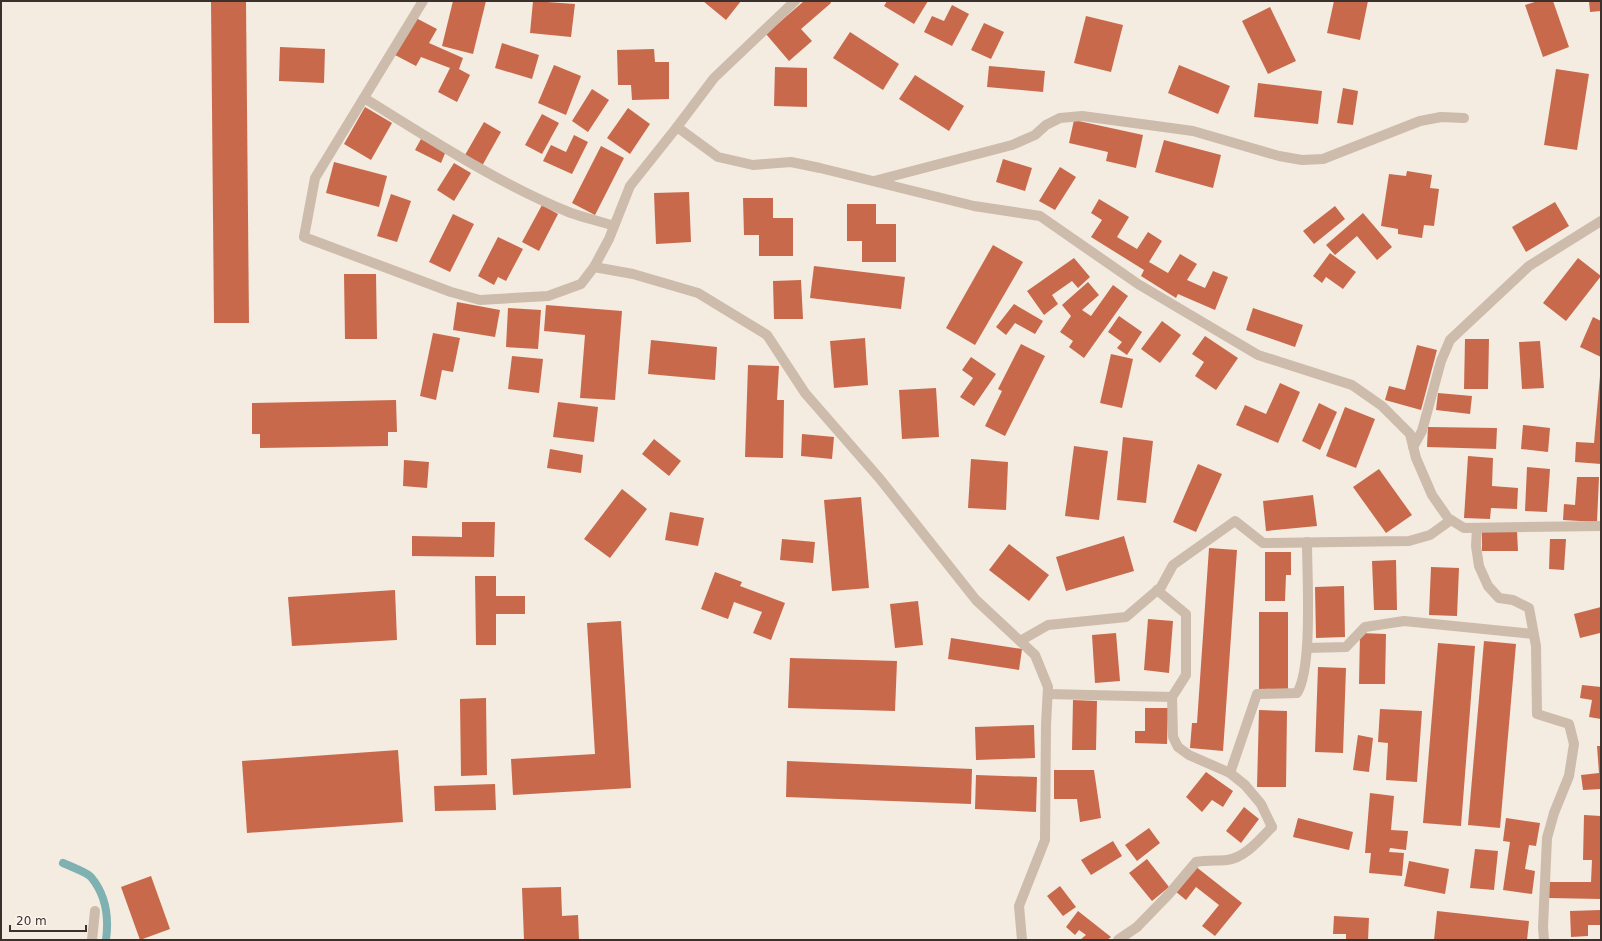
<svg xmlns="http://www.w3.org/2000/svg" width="1602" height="941" font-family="'DejaVu Sans',sans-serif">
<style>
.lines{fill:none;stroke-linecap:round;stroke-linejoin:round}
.stream{stroke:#7fb0b2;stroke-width:8}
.building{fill:#c8694b}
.lane{stroke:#cdbbac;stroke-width:10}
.street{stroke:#cdbbac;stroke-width:10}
</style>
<rect width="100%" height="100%" fill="#f4ebe1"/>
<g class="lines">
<path class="stream" d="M63,863C70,866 86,872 91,877C106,895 109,918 106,940"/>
</g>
<g class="building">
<polygon points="211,1 246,1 249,323 214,323"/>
<polygon points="453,1 486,1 473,54 442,46"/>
<polygon points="533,1 575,4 571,37 530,33"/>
<polygon points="703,1 741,1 726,20"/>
<polygon points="804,1 830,1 831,3 801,29 812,41 789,61 766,34"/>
<polygon points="887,1 928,1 914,24 884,6"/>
<polygon points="1334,1 1368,1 1360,40 1327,33"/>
<polygon points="1538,1 1553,1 1569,47 1543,57 1525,5"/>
<polygon points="1589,1 1601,1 1601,11 1590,12"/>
<polygon points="952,5 969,14 952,46 924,32 932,16 944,21"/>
<polygon points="1270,7 1296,61 1268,74 1242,21"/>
<polygon points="1086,16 1123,25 1111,72 1074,63"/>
<polygon points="416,18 437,29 429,43 463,58 459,69 470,75 457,102 438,92 450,68 421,57 416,66 395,55"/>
<polygon points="984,23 1004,32 991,59 971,50"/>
<polygon points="850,32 899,64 883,90 833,58"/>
<polygon points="502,43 539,55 532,79 495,68"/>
<polygon points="280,47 325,49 324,83 279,81"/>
<polygon points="654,49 655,62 669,62 669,99 632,100 631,85 618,85 617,50"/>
<polygon points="554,65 581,76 566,115 538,103"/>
<polygon points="1179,65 1230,86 1218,114 1168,93"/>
<polygon points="989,66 1045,71 1043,92 987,87"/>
<polygon points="775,67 807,68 807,107 774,106"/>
<polygon points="1556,69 1589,74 1577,150 1544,145"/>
<polygon points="915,75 964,106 949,131 899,99"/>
<polygon points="1258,83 1322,91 1318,124 1254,117"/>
<polygon points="1343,88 1358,91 1353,125 1337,123"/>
<polygon points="592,89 609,100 588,132 572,121"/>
<polygon points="365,107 392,123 371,160 344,144"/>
<polygon points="628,108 650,124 630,154 607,138"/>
<polygon points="542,114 559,123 542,154 525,145"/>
<polygon points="1074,120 1143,135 1136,168 1106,161 1108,152 1069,143"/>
<polygon points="484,122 501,132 482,166 465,155"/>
<polygon points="574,135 588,142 572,174 543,161 551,145 566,152"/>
<polygon points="421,139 446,151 441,163 415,150"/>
<polygon points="1164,140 1221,155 1213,188 1155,172"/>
<polygon points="601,146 624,158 595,215 572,203"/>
<polygon points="1003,159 1032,168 1025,191 996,182"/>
<polygon points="334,162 387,176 379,207 326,193"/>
<polygon points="454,163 471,173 454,201 437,190"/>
<polygon points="1060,167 1076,177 1055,210 1039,201"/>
<polygon points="1407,171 1432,175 1430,188 1439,189 1434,226 1424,225 1422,238 1398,234 1398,229 1381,226 1389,174 1406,176"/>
<polygon points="689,192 691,242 656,244 654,193"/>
<polygon points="391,194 411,201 397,242 377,236"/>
<polygon points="743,198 773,198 773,218 793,218 793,256 759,256 759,235 744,235"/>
<polygon points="1099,199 1129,217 1117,237 1137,249 1148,232 1162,241 1149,262 1168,273 1180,254 1197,264 1187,280 1205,288 1213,271 1228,277 1215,310 1178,294 1176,298 1141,276 1144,270 1091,237 1102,220 1091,213"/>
<polygon points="1555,202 1569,226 1526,252 1512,227"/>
<polygon points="847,204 876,204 876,224 896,224 896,262 862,262 862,241 847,241"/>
<polygon points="542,205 558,214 539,251 522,242"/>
<polygon points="1335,206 1345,219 1314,244 1303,231"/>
<polygon points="1363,213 1392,247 1377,260 1357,236 1335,255 1326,245"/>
<polygon points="453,214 474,224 450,272 429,262"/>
<polygon points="498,237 523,249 506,281 498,277 494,285 478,276"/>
<polygon points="993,245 1023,262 975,345 946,328"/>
<polygon points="1330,253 1356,272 1343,289 1326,277 1322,283 1313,276"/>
<polygon points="1074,258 1090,277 1078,288 1072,281 1052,295 1058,304 1044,315 1027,291"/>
<polygon points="1578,258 1601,276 1566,321 1543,303"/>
<polygon points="814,266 905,277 901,309 810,298"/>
<polygon points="344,274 376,274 377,339 345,339"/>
<polygon points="801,280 803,319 774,319 773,281"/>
<polygon points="1088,282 1099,295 1082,310 1091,316 1113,285 1128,296 1084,358 1069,347 1073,341 1060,332 1071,316 1062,305"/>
<polygon points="457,302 500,310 495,337 453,330"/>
<polygon points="1014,304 1043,321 1035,334 1015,323 1006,335 996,327"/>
<polygon points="546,305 622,311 615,400 580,398 585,335 544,331"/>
<polygon points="508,308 541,310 538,349 506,347"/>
<polygon points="1253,308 1303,325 1295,347 1246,330"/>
<polygon points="1119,316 1142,332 1127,355 1117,348 1122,342 1108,332"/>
<polygon points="1593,317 1601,321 1601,357 1580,347"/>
<polygon points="1162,321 1181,335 1160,363 1141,349"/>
<polygon points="433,333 460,338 453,372 442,370 436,400 420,396"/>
<polygon points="1205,336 1238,358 1216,390 1195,376 1204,362 1192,354"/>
<polygon points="865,338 868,385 834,388 830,341"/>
<polygon points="1465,339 1489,339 1488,389 1464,389"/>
<polygon points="651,340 717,347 715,380 648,374"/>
<polygon points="1540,341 1544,388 1522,389 1519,342"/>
<polygon points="1021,344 1045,356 1005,436 985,426 1002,391 998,389"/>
<polygon points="1417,345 1437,350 1421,410 1385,400 1389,386 1405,390"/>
<polygon points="1111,354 1133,359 1122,408 1100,403"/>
<polygon points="512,356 543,359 539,393 508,389"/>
<polygon points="971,357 996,374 974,406 960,397 973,378 962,370"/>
<polygon points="748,365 779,366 777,400 784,400 783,458 745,457"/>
<polygon points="1600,376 1601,464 1575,462 1576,442 1594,443"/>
<polygon points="1280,383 1300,392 1278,443 1236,425 1245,405 1266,414"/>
<polygon points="936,388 939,437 902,439 899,390"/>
<polygon points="1438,393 1472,396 1470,414 1436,410"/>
<polygon points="396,400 397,432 388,432 388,446 260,448 260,434 252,434 252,403"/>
<polygon points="558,402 598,407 594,442 553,437"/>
<polygon points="1319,403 1337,412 1320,450 1302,441"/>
<polygon points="1345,407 1375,419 1356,468 1326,456"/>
<polygon points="1523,425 1550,428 1548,452 1521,449"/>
<polygon points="1428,427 1497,428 1496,449 1427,447"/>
<polygon points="802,434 834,437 832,459 801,456"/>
<polygon points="1123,437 1153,441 1146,503 1117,500"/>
<polygon points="654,439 681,461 669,476 642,454"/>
<polygon points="1074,446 1108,451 1099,520 1065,516"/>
<polygon points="550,449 583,455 581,473 547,468"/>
<polygon points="1468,456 1493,458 1492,486 1518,488 1517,509 1491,508 1490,519 1464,518"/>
<polygon points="971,459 1008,462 1006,510 968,508"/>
<polygon points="404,460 429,462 427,488 403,486"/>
<polygon points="1198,464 1222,474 1196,532 1173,522"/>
<polygon points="1527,467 1550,469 1547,512 1525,511"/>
<polygon points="1379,469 1412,515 1386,533 1353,487"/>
<polygon points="1577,477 1599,477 1597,522 1563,520 1564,504 1575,505"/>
<polygon points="622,489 647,509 610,558 584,539"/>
<polygon points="1313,495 1317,526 1266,531 1263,501"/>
<polygon points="861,497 869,588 832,591 824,500"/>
<polygon points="670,512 704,518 698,546 665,540"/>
<polygon points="462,522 495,522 494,557 412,556 412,536 462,537"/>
<polygon points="1517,531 1518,551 1482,551 1482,532"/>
<polygon points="1124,536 1134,571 1066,591 1056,557"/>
<polygon points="782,539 815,542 813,563 780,560"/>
<polygon points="1550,539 1566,539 1564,570 1549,569"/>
<polygon points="1009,544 1049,575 1029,601 989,570"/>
<polygon points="1209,548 1237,550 1223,751 1190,748 1192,723 1197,723"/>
<polygon points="1265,552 1291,552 1291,575 1286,575 1285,601 1265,601"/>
<polygon points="1396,560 1397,610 1374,610 1372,561"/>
<polygon points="1431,567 1459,568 1457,616 1429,615"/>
<polygon points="715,572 742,582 740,586 785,603 771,640 753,633 762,612 734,602 728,619 701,609"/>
<polygon points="475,576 496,576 496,596 525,596 525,614 496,614 496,645 476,645"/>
<polygon points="1344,586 1345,637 1316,638 1315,587"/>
<polygon points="395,590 397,640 292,646 288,597"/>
<polygon points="918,601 923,645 895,648 890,604"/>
<polygon points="1601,607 1601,636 1600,633 1580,638 1574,614"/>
<rect x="1259" y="612" width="29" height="77"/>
<polygon points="1148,619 1173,621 1169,673 1144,670"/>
<polygon points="621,621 631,788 513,795 511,759 595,754 587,623"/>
<polygon points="1116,633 1120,681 1095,683 1092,635"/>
<polygon points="1360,633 1386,634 1385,684 1359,684"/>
<polygon points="951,638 1022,649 1019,670 948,659"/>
<polygon points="1484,641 1516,644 1500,828 1468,825"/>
<polygon points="1438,643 1475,646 1461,826 1423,823"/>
<polygon points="790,658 897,661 895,711 788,708"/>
<polygon points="1318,667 1346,668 1343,753 1315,752"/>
<polygon points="1582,685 1601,687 1601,719 1589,717 1592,700 1580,698"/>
<polygon points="486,698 487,775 461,776 460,699"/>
<polygon points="1073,700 1097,701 1096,750 1072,750"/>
<polygon points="1145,708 1168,708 1167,744 1135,743 1135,731 1145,731"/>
<polygon points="1380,709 1422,711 1417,782 1386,780 1388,743 1378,742"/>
<polygon points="1259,710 1287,711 1286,787 1257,787"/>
<polygon points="1034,725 1035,758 976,760 975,727"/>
<polygon points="1358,735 1373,738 1369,772 1353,770"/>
<polygon points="1597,746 1601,746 1601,789 1583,790 1581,775 1599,773"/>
<polygon points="398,750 403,822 247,833 242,761"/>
<polygon points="787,761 972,769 971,804 786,797"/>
<polygon points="1054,770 1094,770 1101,818 1080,822 1077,799 1054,799"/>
<polygon points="1206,772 1233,791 1223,807 1212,800 1202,812 1186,797"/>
<polygon points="976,775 1037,777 1036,812 975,809"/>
<polygon points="495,784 496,810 435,811 434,786"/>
<polygon points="1370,793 1394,796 1391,830 1408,831 1406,850 1390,848 1389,852 1404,853 1402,876 1369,873 1371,853 1365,853"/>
<polygon points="1244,807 1259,819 1241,843 1226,831"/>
<polygon points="1584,815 1601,816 1601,899 1549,898 1549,882 1591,882 1592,860 1583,860"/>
<polygon points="1298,818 1353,832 1349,850 1293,837"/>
<polygon points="1506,818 1540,823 1536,846 1529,845 1525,869 1535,871 1532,894 1503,890 1510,842 1503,841"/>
<polygon points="1149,828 1160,843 1137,861 1125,845"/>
<polygon points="1113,841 1122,856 1091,875 1081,860"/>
<polygon points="1475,849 1498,851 1494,890 1470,888"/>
<polygon points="1147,859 1169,887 1152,901 1129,873"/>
<polygon points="1409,861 1449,869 1445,894 1404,886"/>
<polygon points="1195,866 1242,903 1215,936 1202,926 1219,905 1196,887 1186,900 1175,891"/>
<polygon points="151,876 170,929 140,940 121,887"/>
<polygon points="1060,886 1076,907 1063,916 1047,896"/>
<polygon points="561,887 562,916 578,915 579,940 524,940 522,888"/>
<polygon points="1601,910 1601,925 1588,925 1588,936 1571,937 1570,911"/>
<polygon points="1078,911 1111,937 1107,940 1080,940 1086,935 1079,930 1075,935 1066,927"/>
<polygon points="1437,911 1529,921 1527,940 1434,940"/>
<polygon points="1334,916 1369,918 1368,940 1346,940 1346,934 1333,934"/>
</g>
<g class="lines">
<g class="lane">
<path d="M364,98C431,139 497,183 571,213C585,218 600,221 614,226"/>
<polyline points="1477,528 1476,546 1479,566 1488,586 1499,598 1513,600 1529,608 1536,646 1537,714 1569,724 1574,744 1569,776 1554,813 1547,838 1543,927 1544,940"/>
<polyline points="1157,590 1186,614 1186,675 1172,697"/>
<polyline points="1020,641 1048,625 1126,617 1161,587 1173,565 1235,521 1263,543 1409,541 1430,535 1451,520"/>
<polyline points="1307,648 1346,647 1365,627 1404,621 1533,634"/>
<path d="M1230,773L1257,694L1297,693C1313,668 1307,575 1307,542"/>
<path d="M1137,927L1169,894L1196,862C1207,860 1217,861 1227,860C1245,858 1260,839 1272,827"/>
</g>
<g class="street">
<polyline points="423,1 315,178 304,237 451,292 480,300 548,296 581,284 594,267 609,239 630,186 677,127 714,78 795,1"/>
<polyline points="677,127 718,157 753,165 791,162 820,168 974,206 1040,216 1138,284 1258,355 1352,385 1382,406 1410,434 1416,458 1432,495 1448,518 1464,528 1601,526"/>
<polyline points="874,181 1012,145 1035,135 1046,125 1060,118 1082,116 1193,131 1279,156 1302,160 1323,159 1420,121 1441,117 1464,118"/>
<polyline points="594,267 633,274 698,293 767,335 805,393 880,479 976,600 1035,655 1048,687 1046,725 1045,840 1019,906 1022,940"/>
<polyline points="1413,447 1422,431 1441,361 1450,340 1529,266 1601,221"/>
<polyline points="1048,694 1172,697 1173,737 1178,747 1189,755 1230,773 1245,785 1261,804 1272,827"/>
<polyline points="92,940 95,911"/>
<polyline points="1118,940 1137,927"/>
</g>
</g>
<rect width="1602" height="941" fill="none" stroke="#3b302b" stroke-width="4"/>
<path d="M10 925v6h76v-6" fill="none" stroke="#3b302b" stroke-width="2"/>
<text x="16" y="925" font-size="12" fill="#3b302b" stroke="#fbf5ee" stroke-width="3" paint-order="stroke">20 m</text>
</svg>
